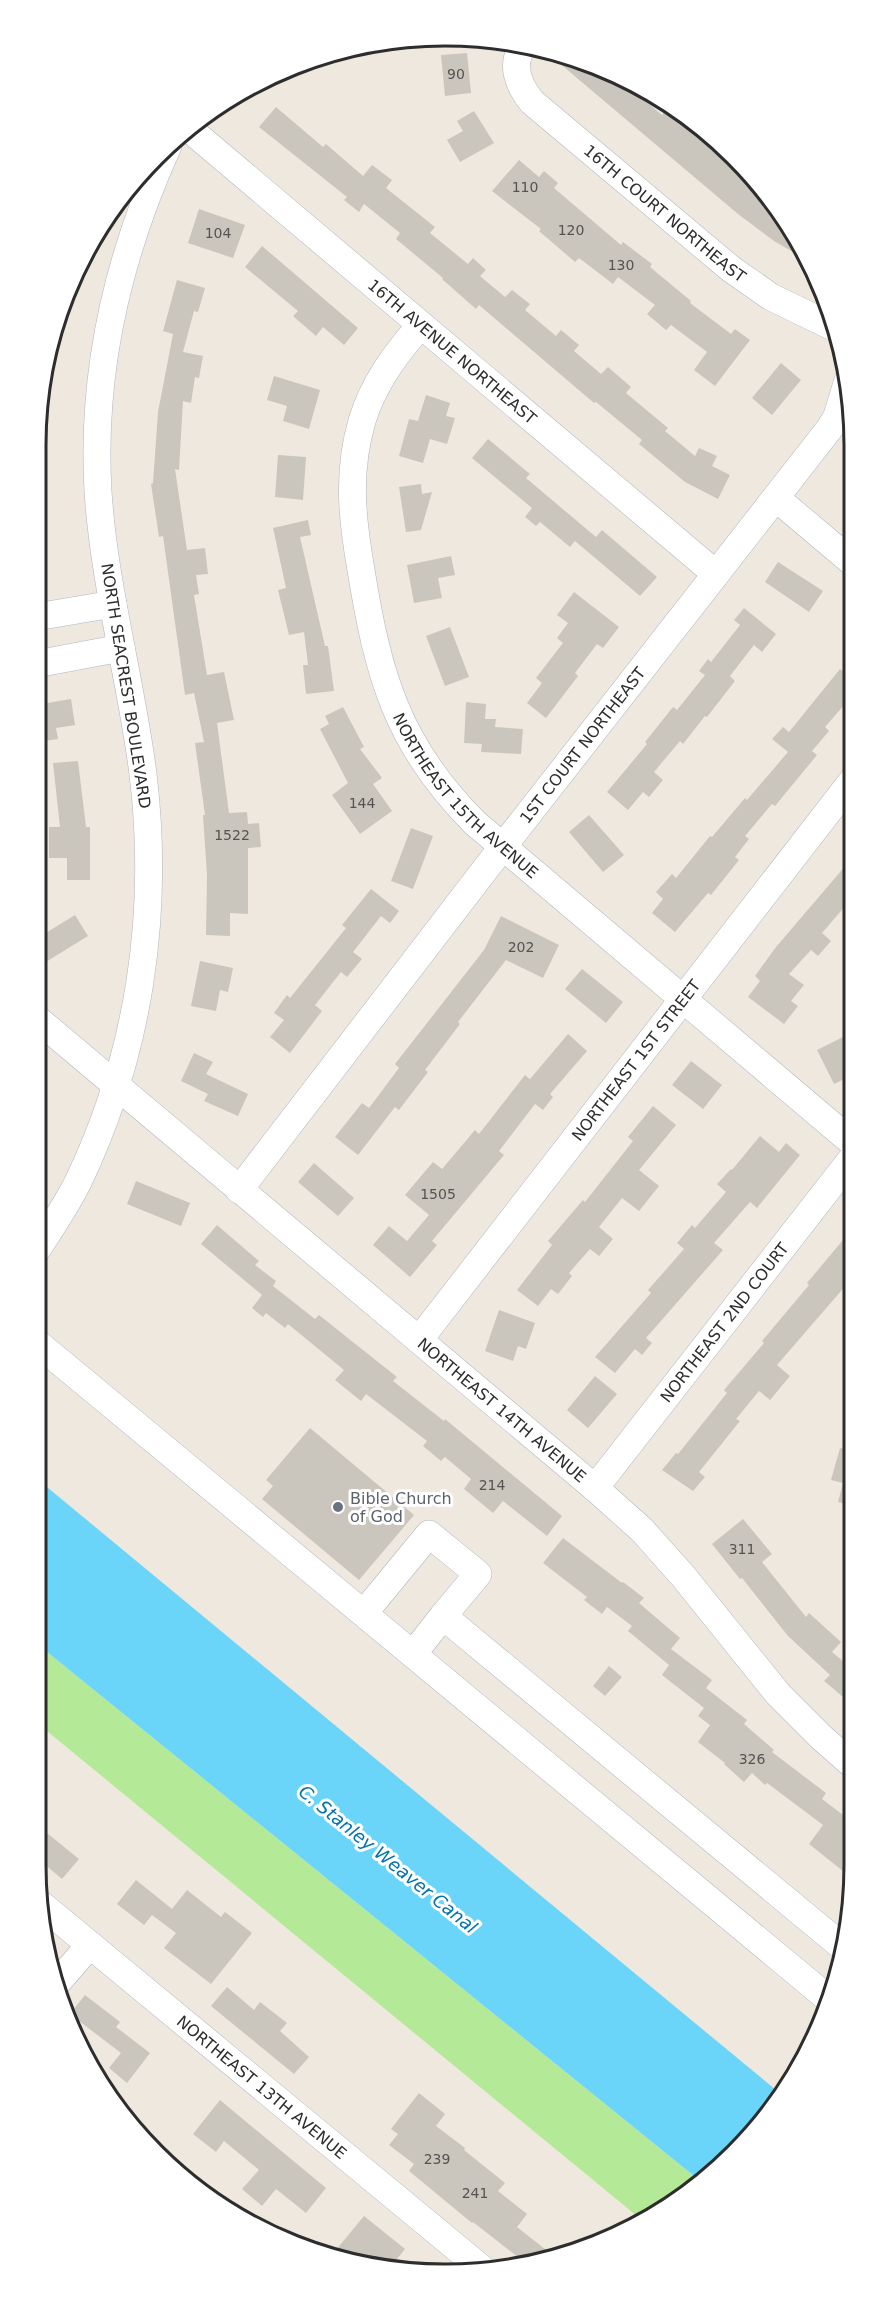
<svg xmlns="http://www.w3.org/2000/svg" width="891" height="2310" font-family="'DejaVu Sans',sans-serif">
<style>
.green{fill:#b4ea97}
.water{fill:#6ad5f9}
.building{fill:#cbc6bd}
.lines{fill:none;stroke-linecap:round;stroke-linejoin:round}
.minor-casing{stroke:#b2b5c1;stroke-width:28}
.minor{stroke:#fff;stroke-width:27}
.worship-dot{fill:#6b7280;stroke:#fff;stroke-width:2}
.labels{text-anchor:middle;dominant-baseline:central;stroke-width:6;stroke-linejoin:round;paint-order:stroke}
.number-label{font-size:14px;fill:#545351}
.street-label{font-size:16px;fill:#2d2d2d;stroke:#fff}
.worship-label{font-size:16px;fill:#5b616d;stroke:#fff;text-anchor:start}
.water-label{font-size:18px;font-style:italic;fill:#0274ac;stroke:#fff}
.rim{fill:none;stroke:#2d2d2d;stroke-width:3}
</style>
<rect width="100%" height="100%" fill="#efe8de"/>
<polygon class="green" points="36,1643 699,2180 673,2205 643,2221 36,1722"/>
<polygon class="water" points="36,1478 782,2095 771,2114 699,2180 36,1643"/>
<g class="building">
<polygon points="546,49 615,76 662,115 669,106 756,179 812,263 774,241 738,214 545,51"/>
<polygon points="467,53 471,93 445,96 441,55"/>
<polygon points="276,107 323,147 326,144 363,176 372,165 392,180 386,188 435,227 430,233 468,264 473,258 486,270 480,276 505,297 512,290 530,304 525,310 556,336 561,330 579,345 574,351 601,374 608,367 631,387 626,393 668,428 665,431 695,456 699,448 717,456 712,466 730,475 718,499 685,482 639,444 642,440 596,402 594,403 479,305 476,309 442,279 443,278 396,239 400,233 364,204 359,212 344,200 347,197 259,127"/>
<polygon points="474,111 494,143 460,162 447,140 463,131 457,121"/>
<polygon points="519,160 539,177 544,171 558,183 554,188 621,245 623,242 652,264 650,267 691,301 690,303 731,334 735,329 750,340 715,386 694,370 707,352 671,325 666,330 647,314 655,305 618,277 613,284 579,258 575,262 539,231 541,229 492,191"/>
<polygon points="199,209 245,225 233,258 188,243"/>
<polygon points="262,246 358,328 344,345 323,327 316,336 293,316 298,311 245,267"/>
<polygon points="177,280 205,288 198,312 194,311 183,352 203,356 199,378 195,377 191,403 183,401 179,470 175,469 187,550 205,548 208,574 196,575 199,594 194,595 207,675 224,672 234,720 217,723 229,813 247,812 248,824 259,823 261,847 248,848 248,914 230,913 230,936 206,935 207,875 203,815 205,815 195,743 204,742 194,693 185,695 163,536 159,537 151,484 153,483 158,412 173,334 163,331"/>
<polygon points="781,363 801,380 772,415 752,398"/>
<polygon points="274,376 320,390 309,429 283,421 287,406 267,400"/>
<polygon points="426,395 450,403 446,416 455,418 447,444 430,439 423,463 399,456 409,419 418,421"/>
<polygon points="488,439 530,474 526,478 596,537 602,530 657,577 640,596 575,541 570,547 540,522 536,526 525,517 532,508 472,458"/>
<polygon points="278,455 306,457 303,500 275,497"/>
<polygon points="421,484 422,494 432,492 421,530 406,532 399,487"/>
<polygon points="308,520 311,535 300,537 325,646 328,646 334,691 306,694 303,665 308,665 304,632 289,635 278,590 286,588 273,528"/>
<polygon points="451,556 455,575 438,578 442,598 414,603 407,565"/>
<polygon points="778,562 823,591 809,612 765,582"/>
<polygon points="574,592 619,627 603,648 597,644 575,673 578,676 546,718 527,703 542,683 536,678 563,643 557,638 568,623 557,615"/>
<polygon points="744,608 776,634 762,652 754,645 730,676 735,681 707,717 705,716 683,744 680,741 654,772 663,780 649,797 643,792 628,810 607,792 647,744 645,742 673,707 677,710 705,675 699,671 708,659 711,662 740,625 734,620"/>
<polygon points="450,627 469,677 445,686 426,636"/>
<polygon points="852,662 852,696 825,727 829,731 812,751 817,755 775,806 772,804 745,836 749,839 735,857 739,860 711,895 708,893 675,932 652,913 663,899 656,892 672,874 676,878 710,836 712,837 745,798 747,800 788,752 772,739 783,727 789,732 840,669 844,672"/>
<polygon points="71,699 75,725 56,728 58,739 36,742 36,705"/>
<polygon points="466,702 486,704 485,719 496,719 495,727 523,729 521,754 481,752 482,744 464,743"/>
<polygon points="343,707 364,747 360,749 382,778 373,784 392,811 360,834 332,795 348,783 320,729 329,724 325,716"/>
<polygon points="78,761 86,827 90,827 90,880 67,880 67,858 49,858 49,827 60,827 53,763"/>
<polygon points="589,815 624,855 603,872 569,832"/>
<polygon points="411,828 433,836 413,889 391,881"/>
<polygon points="853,857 853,897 822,933 831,941 818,956 811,950 789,974 804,985 791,1001 798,1006 784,1024 748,997 760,981 755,976 776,947"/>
<polygon points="371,889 399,911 390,923 381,916 353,952 362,959 347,977 341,972 315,1005 322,1011 290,1053 270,1037 284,1020 274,1013 287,995 290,998 346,928 342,925"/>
<polygon points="75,915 88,936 36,968 36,939"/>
<polygon points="501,916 559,945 543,978 506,960 458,1022 460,1024 425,1070 428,1072 399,1110 395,1107 358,1155 335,1137 362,1103 369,1108 399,1068 395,1064 484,950"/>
<polygon points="200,961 233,968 228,992 220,990 216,1011 191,1006"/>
<polygon points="582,969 623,1002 606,1023 565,989"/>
<polygon points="853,1032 853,1075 834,1084 817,1050"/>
<polygon points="568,1034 587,1051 550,1094 553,1097 543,1110 535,1104 499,1151 504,1155 432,1241 437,1245 410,1277 373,1245 389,1226 407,1241 429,1215 405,1195 433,1162 442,1169 475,1130 479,1134 525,1075 530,1079"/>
<polygon points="194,1053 213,1062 206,1074 248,1094 238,1116 204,1101 208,1094 181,1081"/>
<polygon points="691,1061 722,1085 703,1109 672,1085"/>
<polygon points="653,1106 676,1125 639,1170 659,1186 639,1211 622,1198 599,1227 613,1239 599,1256 590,1249 569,1273 572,1276 558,1294 551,1289 538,1306 517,1290 552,1245 548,1241 583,1200 585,1202 633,1141 628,1137"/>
<polygon points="760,1136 779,1152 786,1143 800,1155 757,1208 750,1202 714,1243 723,1250 646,1338 652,1343 642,1355 635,1349 615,1373 595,1357 651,1293 648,1290 684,1249 677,1243 692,1225 695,1228 726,1192 717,1184 731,1169 732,1170"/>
<polygon points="314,1163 354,1198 338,1216 298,1182"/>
<polygon points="136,1181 190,1203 181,1226 127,1204"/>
<polygon points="217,1225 259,1261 255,1265 276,1281 273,1286 315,1319 319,1315 397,1377 393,1381 444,1421 445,1419 562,1516 547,1536 503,1501 493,1513 464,1489 471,1479 445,1457 441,1461 423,1446 427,1441 366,1394 361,1401 335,1380 344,1370 288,1324 285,1328 266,1313 263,1317 252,1308 262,1295 201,1244"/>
<polygon points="853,1228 854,1276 777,1365 790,1376 770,1400 759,1391 736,1419 740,1421 699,1472 705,1477 693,1491 662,1470 676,1453 678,1454 727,1393 724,1390 764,1343 762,1341 809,1285 807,1283"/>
<polygon points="499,1310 535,1323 526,1349 518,1346 513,1361 485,1351"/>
<polygon points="595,1376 617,1394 588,1428 567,1410"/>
<polygon points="310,1428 414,1515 359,1580 262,1499 273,1486 266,1480"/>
<polygon points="840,1448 854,1452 854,1506 838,1502 843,1483 831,1480"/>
<polygon points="743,1519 772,1554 762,1562 806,1617 809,1613 841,1642 832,1652 855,1671 855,1707 824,1681 830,1675 788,1636 742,1578 740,1579 712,1544"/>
<polygon points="563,1538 622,1583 623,1582 644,1598 639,1603 680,1638 671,1649 712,1680 706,1688 747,1720 744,1724 774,1750 772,1752 826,1793 822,1799 855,1824 853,1879 809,1844 823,1825 767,1783 765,1785 752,1773 744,1782 724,1764 725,1763 698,1742 710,1725 698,1716 704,1708 662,1675 669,1665 628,1631 632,1626 607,1607 602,1614 584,1600 587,1597 543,1563"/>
<polygon points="609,1666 622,1677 605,1696 593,1686"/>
<polygon points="47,1833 79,1859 62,1879 36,1857 36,1846"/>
<polygon points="136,1880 172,1909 187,1890 221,1917 225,1912 252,1933 211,1984 164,1948 176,1933 152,1915 144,1925 117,1904"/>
<polygon points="227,1987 254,2010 260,2002 287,2023 280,2031 309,2057 294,2074 211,2006"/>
<polygon points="85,1995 120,2022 116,2027 150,2053 127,2083 109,2068 121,2053 70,2014"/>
<polygon points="419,2093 445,2114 436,2126 465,2148 464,2150 505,2183 498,2191 527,2214 517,2227 555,2257 528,2265 473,2222 472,2223 409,2171 414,2164 389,2145 398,2134 391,2129"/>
<polygon points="220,2100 326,2188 306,2213 276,2189 262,2206 242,2189 259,2170 224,2141 216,2152 193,2134"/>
<polygon points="364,2216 405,2249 388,2270 331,2256"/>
</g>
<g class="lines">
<g class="minor-casing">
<g id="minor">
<path id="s1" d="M524,45C509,64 519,86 532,102L731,269L771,297L831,326"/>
<path id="s2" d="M188,128L716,574"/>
<path id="s3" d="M421,325C396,353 373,384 362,421C347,472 352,519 361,570C378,675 397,745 475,823L853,1143"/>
<polyline points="776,498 852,562"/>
<polyline points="36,617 113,604"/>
<polyline points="36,664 121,648"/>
<path id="s4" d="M36,1018L595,1488L642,1530L683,1576L778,1694L821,1737L855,1767"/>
<path id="s5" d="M239,1190L487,867L830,428L837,416L848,380"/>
<path d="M36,1251C51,1228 66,1206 78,1182C139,1055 160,914 143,774C131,679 104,586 98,491C91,371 119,254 168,146"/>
<path id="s6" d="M419,1340L852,781"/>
<polyline points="36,1342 830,2000"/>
<path id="s7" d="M595,1488L853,1157"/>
<polyline points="364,1613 429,1534 478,1574 443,1616 844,1948"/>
<polyline points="413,1654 443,1616"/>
<path id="s8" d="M43,1906L481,2268"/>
<polyline points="56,1984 90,1945"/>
</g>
</g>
<use href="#minor" class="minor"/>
</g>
<circle class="worship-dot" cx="338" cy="1507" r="6"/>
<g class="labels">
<g class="number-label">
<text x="456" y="74">90</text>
<text x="525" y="187">110</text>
<text x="571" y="230">120</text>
<text x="218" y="233">104</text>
<text x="621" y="265">130</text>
<text x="362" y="803">144</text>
<text x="232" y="835">1522</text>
<text x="521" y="947">202</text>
<text x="438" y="1194">1505</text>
<text x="492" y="1485">214</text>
<text x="742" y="1549">311</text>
<text x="752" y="1759">326</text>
<text x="437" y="2159">239</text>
<text x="475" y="2193">241</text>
</g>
<g class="street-label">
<text stroke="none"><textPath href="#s1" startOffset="236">16TH COURT NORTHEAST</textPath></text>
<text stroke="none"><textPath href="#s2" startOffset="346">16TH AVENUE NORTHEAST</textPath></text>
<text transform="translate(126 686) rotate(81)">NORTH SEACREST BOULEVARD</text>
<text stroke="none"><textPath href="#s5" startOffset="562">1ST COURT NORTHEAST</textPath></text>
<text stroke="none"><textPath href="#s3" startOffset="520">NORTHEAST 15TH AVENUE</textPath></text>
<text stroke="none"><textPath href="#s6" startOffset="354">NORTHEAST 1ST STREET</textPath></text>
<text stroke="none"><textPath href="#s7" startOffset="210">NORTHEAST 2ND COURT</textPath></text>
<text stroke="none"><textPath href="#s4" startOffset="609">NORTHEAST 14TH AVENUE</textPath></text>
<text stroke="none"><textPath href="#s8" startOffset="284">NORTHEAST 13TH AVENUE</textPath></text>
</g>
<g class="worship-label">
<text x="350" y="1498">Bible Church<tspan x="350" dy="18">of God</tspan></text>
</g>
<g class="water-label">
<text transform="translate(388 1859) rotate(39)">C. Stanley Weaver Canal</text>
</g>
</g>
<path d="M0 0H891V2310H0ZM445 46H445A399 399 0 0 1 844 445V1865A399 399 0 0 1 445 2264H445A399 399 0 0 1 46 1865V445A399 399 0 0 1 445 46Z" fill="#fff" fill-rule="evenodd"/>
<path class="rim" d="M445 46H445A399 399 0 0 1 844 445V1865A399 399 0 0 1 445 2264H445A399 399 0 0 1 46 1865V445A399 399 0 0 1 445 46Z"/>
</svg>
